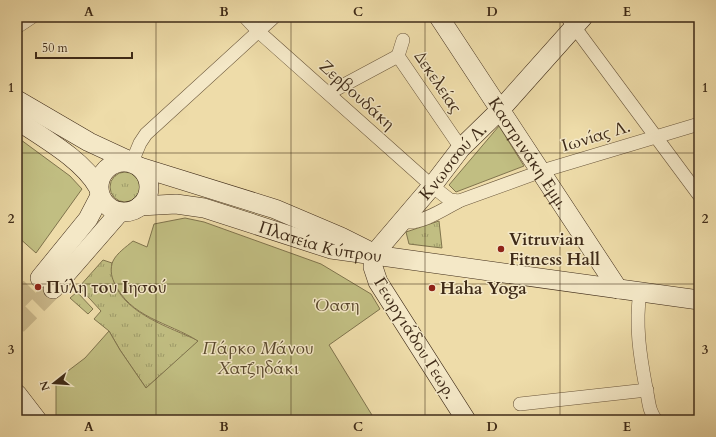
<svg xmlns="http://www.w3.org/2000/svg" width="716" height="437" font-family="Cardo,serif">
<style>
.grass{fill:url(#grass-tufts);stroke:#80744d}
.green{fill:#c1be82;stroke:#80744d}
.lines{fill:none;stroke-linecap:round;stroke-linejoin:round}
.secondary-tunnel{stroke:#cbb98c;stroke-width:19;stroke-dasharray:19 10;stroke-linecap:butt}
.street-casing{stroke:#6b573c;stroke-width:14}
.secondary-casing{stroke:#3f2b18;stroke-width:20}
.street{stroke:#f4e8c7;stroke-width:13}
.secondary{stroke:#f4e8c7;stroke-width:19}
.grid{fill:none;stroke:#3f2b18;stroke-width:1;stroke-opacity:0.55}
.poi-dot{fill:#8f2418;stroke:#f4e8c7;stroke-width:1.5}
.labels{text-anchor:middle;dominant-baseline:central;stroke-width:3;stroke-linejoin:round;paint-order:stroke}
.street-label{font-size:17px;fill:#3f2b18;stroke:#f4e8c7}
.poi-label{font-size:17px;font-weight:bold;fill:#3f2b18;stroke:#f4e8c7;text-anchor:start}
.park-label{font-size:17px;font-style:italic;fill:#59482d;stroke:#f4e8c7}
.neatline{fill:none;stroke:#3f2b18;stroke-width:1.5}
.grid-label{font-size:13px;text-anchor:middle;font-weight:bold;fill:#3f2b18}
</style>
<defs>
<pattern id="grass-tufts" width="24" height="20" patternUnits="userSpaceOnUse"><rect width="24" height="20" fill="#c1be82"/><path d="M3 7l-1-3M5 7V3M7 7l1-3M15 17l-1-3M17 17v-4M19 17l1-3" fill="none" stroke="#9e9b69"/></pattern>
</defs>
<rect width="100%" height="100%" fill="#eedca9"/>
<filter id="stains"><feTurbulence type="fractalNoise" baseFrequency=".005" numOctaves="4"/><feColorMatrix values="0 0 0 0 .2 0 0 0 0 .09 0 0 0 0 .02 0 0 0 .5 -.17"/></filter>
<radialGradient id="worn" r=".72"><stop offset=".6" stop-color="#630" stop-opacity="0"/><stop offset="1" stop-color="#630" stop-opacity=".3"/></radialGradient>
<g class="grass">
<circle cx="125" cy="187" r="15"/>
<polygon points="439,221 442,248 409,244 406,232"/>
<path d="M103,260L112,263C108,309 165,325 199,341L146,388L120,350L109,331L94,319L101,311L79,287Z"/>
<polygon points="77,292 93,309 88,314 70,298"/>
</g>
<g class="green">
<polygon points="499,126 524,166 456,192 449,185"/>
<polygon points="17,137 70,176 82,189 36,253 17,236"/>
<path d="M185,218L204,222L321,264L371,294L380,309L329,345L375,420H56V380L85,358L109,331L120,350L146,388L198,341C168,322 130,318 114,282C111,276 110,268 113,261C117,253 126,247 133,241L147,247L154,224Z"/>
</g>
<g class="lines">
<g class="secondary-tunnel">
<polyline points="17,301 40,278"/>
<polyline points="17,325 53,289"/>
</g>
<g class="street-casing">
<g id="street">
<polyline points="245,17 258,31 432,186 450,200 459,201 542,171 699,124"/>
<polyline points="567,17 699,195"/>
<polyline points="17,27 32,17"/>
<polyline points="398,56 403,40"/>
<polyline points="329,93 398,56 461,148"/>
<polyline points="132,162 140,143 146,134 274,17"/>
<path d="M402,221C417,227 446,208 459,201"/>
<path d="M640,292C635,325 640,356 646,388C649,400 648,410 656,420"/>
<polyline points="520,404 647,390"/>
</g>
</g>
<g class="secondary-casing">
<g id="secondary">
<path id="s1" d="M439,17L618,289"/>
<polyline points="17,100 89,142 130,161"/>
<path d="M17,120C43,138 82,159 98,187"/>
<circle cx="124" cy="187" r="25"/>
<polyline points="140,167 275,209 341,237 367,250"/>
<path id="s2" d="M140,206L176,204L204,208L331,249L699,300"/>
<polyline points="40,278 88,219 100,196"/>
<polyline points="53,289 120,212"/>
<polyline points="17,394 37,420"/>
<path id="s3" d="M466,420L378,282L373,267L374,254L432,186L461,148L501,109L583,17"/>
</g>
</g>
<use href="#street" class="street"/>
<use href="#secondary" class="secondary"/>
</g>
<path class="grid" d="M156,17V420M291,17V420M425,17V420M560,17V420M17,153H699M17,284H699"/>
<g class="poi-dot">
<circle cx="501" cy="249" r="4"/>
<circle cx="38" cy="287" r="4"/>
<circle cx="432" cy="288" r="4"/>
</g>
<g class="labels">
<g class="street-label">
<text transform="translate(438 82) rotate(56)">Δεκελείας</text>
<text transform="translate(357 95) rotate(42)">Ζερβουδάκη</text>
<text transform="translate(596 136) rotate(-17)">Ιωνίας Λ.</text>
<text stroke="none"><textPath href="#s1" startOffset="163">Καστρινάκη Εμμ.</textPath></text>
<text stroke="none"><textPath href="#s3" startOffset="314">Κνωσσού Λ.</textPath></text>
<text stroke="none"><textPath href="#s2" startOffset="186">Πλατεία Κύπρου</textPath></text>
<text transform="translate(415 338) rotate(58)">Γεωργιάδου Γεωρ.</text>
</g>
<g class="poi-label">
<text x="509" y="239">Vitruvian<tspan x="509" dy="20">Fitness Hall</tspan></text>
<text x="46" y="287">Πύλη του Ιησού</text>
<text x="440" y="288">Haha Yoga</text>
</g>
<g class="park-label">
<text x="337" y="305">Όαση</text>
<text x="258" y="348">Πάρκο Μάνου<tspan x="258" dy="20">Χατζηδάκι</tspan></text>
</g>
</g>
<rect width="716" height="437" fill="none" stroke="#eedca9" stroke-width="44"/>
<g transform="translate(54 383) rotate(253)" stroke="#f4e8c7" stroke-width="3" paint-order="stroke">
<path d="M0-3L7 15L0 10L-7 15Z" fill="#3f2b18"/>
<text y="-6" font-size="11" font-weight="bold" text-anchor="middle" fill="#3f2b18">N</text>
</g>
<path d="M36 52v6h96v-6" fill="none" stroke="#3f2b18" stroke-width="2"/>
<text x="42" y="52" font-size="12" fill="#3f2b18" stroke="#f4e8c7" stroke-width="3" paint-order="stroke">50 m</text>
<rect x="22" y="22" width="672" height="393" class="neatline"/>
<g class="grid-label">
<text x="89" y="16">A</text>
<text x="224" y="16">B</text>
<text x="358" y="16">C</text>
<text x="492" y="16">D</text>
<text x="627" y="16">E</text>
<text x="11" y="92">1</text>
<text x="705" y="92">1</text>
<text x="11" y="223">2</text>
<text x="705" y="223">2</text>
<text x="11" y="354">3</text>
<text x="705" y="354">3</text>
<text x="89" y="431">A</text>
<text x="224" y="431">B</text>
<text x="358" y="431">C</text>
<text x="492" y="431">D</text>
<text x="627" y="431">E</text>
</g>
<rect width="100%" height="100%" filter="url(#stains)"/>
<rect width="100%" height="100%" fill="url(#worn)"/>
</svg>
